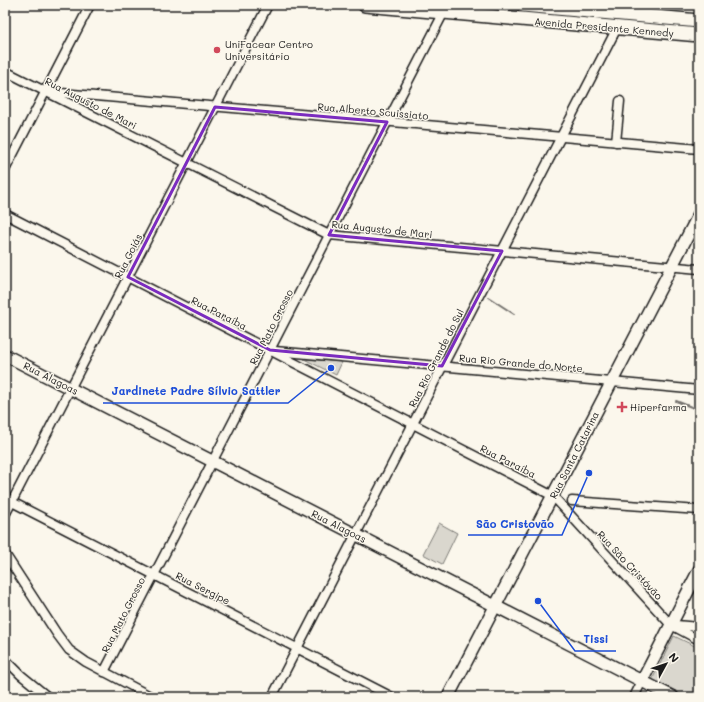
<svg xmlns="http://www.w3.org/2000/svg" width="704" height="702" font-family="Mali,sans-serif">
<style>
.green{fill:#dad7ce;stroke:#7b7a75}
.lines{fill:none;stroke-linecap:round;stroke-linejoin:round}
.stream{stroke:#74726e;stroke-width:2}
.minor-casing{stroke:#1c1c1c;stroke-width:11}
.tertiary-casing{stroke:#1c1c1c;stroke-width:14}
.primary-casing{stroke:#1c1c1c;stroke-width:16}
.minor{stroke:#fbf7ec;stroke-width:8}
.tertiary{stroke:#fbf7ec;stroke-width:11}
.primary{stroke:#fbf7ec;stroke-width:13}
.marked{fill:none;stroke:#7b2cbf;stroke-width:3;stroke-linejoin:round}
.poi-dot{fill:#d1495b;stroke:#fbf7ec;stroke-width:1.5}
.labels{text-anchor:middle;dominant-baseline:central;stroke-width:3;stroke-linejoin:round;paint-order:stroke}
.street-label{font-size:10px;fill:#1c1c1c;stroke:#fbf7ec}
.poi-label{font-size:10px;fill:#1c1c1c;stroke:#fbf7ec;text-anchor:start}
.leader{fill:none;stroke:#1d4ed8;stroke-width:1.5}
.callout-dot{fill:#1d4ed8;stroke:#fbf7ec;stroke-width:1.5}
.callout-label{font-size:11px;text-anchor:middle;font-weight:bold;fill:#1d4ed8;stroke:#fbf7ec;stroke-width:3;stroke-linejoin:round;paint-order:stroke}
</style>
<rect width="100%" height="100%" fill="#fbf7ec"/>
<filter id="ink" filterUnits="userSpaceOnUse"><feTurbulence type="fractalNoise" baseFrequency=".025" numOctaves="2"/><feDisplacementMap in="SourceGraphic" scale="8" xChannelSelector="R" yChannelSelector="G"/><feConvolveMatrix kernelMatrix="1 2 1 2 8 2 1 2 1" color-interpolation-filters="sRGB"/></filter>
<g filter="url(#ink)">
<g class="green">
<polygon points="304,359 342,362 336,375"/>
<polygon points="439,523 457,533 442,564 423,554"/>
<polygon points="674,636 699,648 699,697 684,697 652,680"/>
</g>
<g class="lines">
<g class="stream">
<polyline points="488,297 514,314"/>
<polyline points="676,401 699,410"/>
</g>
<g class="minor-casing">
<g id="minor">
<polyline points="5,71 329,235 699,269"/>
<polyline points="50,92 699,149"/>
<polyline points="616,142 620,101"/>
<polyline points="5,170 90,5"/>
<polyline points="5,214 553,496 671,625 699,640"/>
<polyline points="275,351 699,390"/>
<polyline points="5,497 12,502 392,697"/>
<polyline points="572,501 699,510"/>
<polyline points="5,515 268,5"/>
<polyline points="5,554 57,634 69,650 86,662 152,697"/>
<polyline points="676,625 699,627"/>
<polyline points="5,659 21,675 48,697"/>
<polyline points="104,672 444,12"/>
<polyline points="272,697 617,28"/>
<polyline points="634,697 642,681"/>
</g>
</g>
<g class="tertiary-casing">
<g id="tertiary">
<polyline points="5,355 673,697"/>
<polyline points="642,681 699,570"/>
<polyline points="448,697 699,214"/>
</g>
</g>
<g class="primary-casing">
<g id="primary">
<polyline points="365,5 699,35"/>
<polyline points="523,5 699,21"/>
</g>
</g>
<use href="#minor" class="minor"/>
<use href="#tertiary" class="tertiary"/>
<use href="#primary" class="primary"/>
</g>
</g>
<path class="marked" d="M215,107L387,122L329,235L502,251L442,366L270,350L128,277Z"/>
<g class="poi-dot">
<circle cx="217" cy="50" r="4"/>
<path d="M620 401h4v4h4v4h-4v4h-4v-4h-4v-4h4z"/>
</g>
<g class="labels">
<g class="street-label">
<text transform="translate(604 27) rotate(5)">Avenida Presidente Kennedy</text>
<text transform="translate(91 103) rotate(27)">Rua Augusto de Mari</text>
<text transform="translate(373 111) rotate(5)">Rua Alberto Scuissiato</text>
<text transform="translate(382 229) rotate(6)">Rua Augusto de Mari</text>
<text transform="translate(128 256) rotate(-63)">Rua Goiás</text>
<text transform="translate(219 313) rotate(27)">Rua Paraíba</text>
<text transform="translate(271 327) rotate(-63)">Rua Mato Grosso</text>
<text transform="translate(436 358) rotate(-63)">Rua Rio Grande do Sul</text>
<text transform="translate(521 363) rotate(5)">Rua Rio Grande do Norte</text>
<text transform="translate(51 378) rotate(27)">Rua Alagoas</text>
<text transform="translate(574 455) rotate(-63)">Rua Santa Catarina</text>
<text transform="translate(508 461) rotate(27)">Rua Paraíba</text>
<text transform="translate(339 526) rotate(27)">Rua Alagoas</text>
<text transform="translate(630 565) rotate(47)">Rua São Cristóvão</text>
<text transform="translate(203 588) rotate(27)">Rua Sergipe</text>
<text transform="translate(123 615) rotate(-63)">Rua Mato Grosso</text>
</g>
<g class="poi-label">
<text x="225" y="44">UniFacear Centro<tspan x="225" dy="12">Universitário</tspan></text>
<text x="630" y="407">Hiperfarma</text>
</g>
</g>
<path class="leader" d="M331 368L288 403H103M589 473L562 535H468M538 601L575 651H616"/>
<g class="callout-dot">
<circle cx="331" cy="368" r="4"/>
<circle cx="589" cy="473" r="4"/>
<circle cx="538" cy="601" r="4"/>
</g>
<g class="callout-label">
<text x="196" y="395">Jardinete Padre Sílvio Sattler</text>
<text x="515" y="528">São Cristovão</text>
<text x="596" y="643">Tissi</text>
</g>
<rect width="704" height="702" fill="none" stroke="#fbf7ec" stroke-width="20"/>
<rect x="10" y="10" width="684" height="682" fill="none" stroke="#1c1c1c" stroke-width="1.5" filter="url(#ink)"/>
<g transform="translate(666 664) rotate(50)" stroke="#fbf7ec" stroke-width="3" paint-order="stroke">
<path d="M0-3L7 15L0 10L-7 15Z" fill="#1c1c1c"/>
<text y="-6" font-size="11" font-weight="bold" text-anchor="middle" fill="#1c1c1c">N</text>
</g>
</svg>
